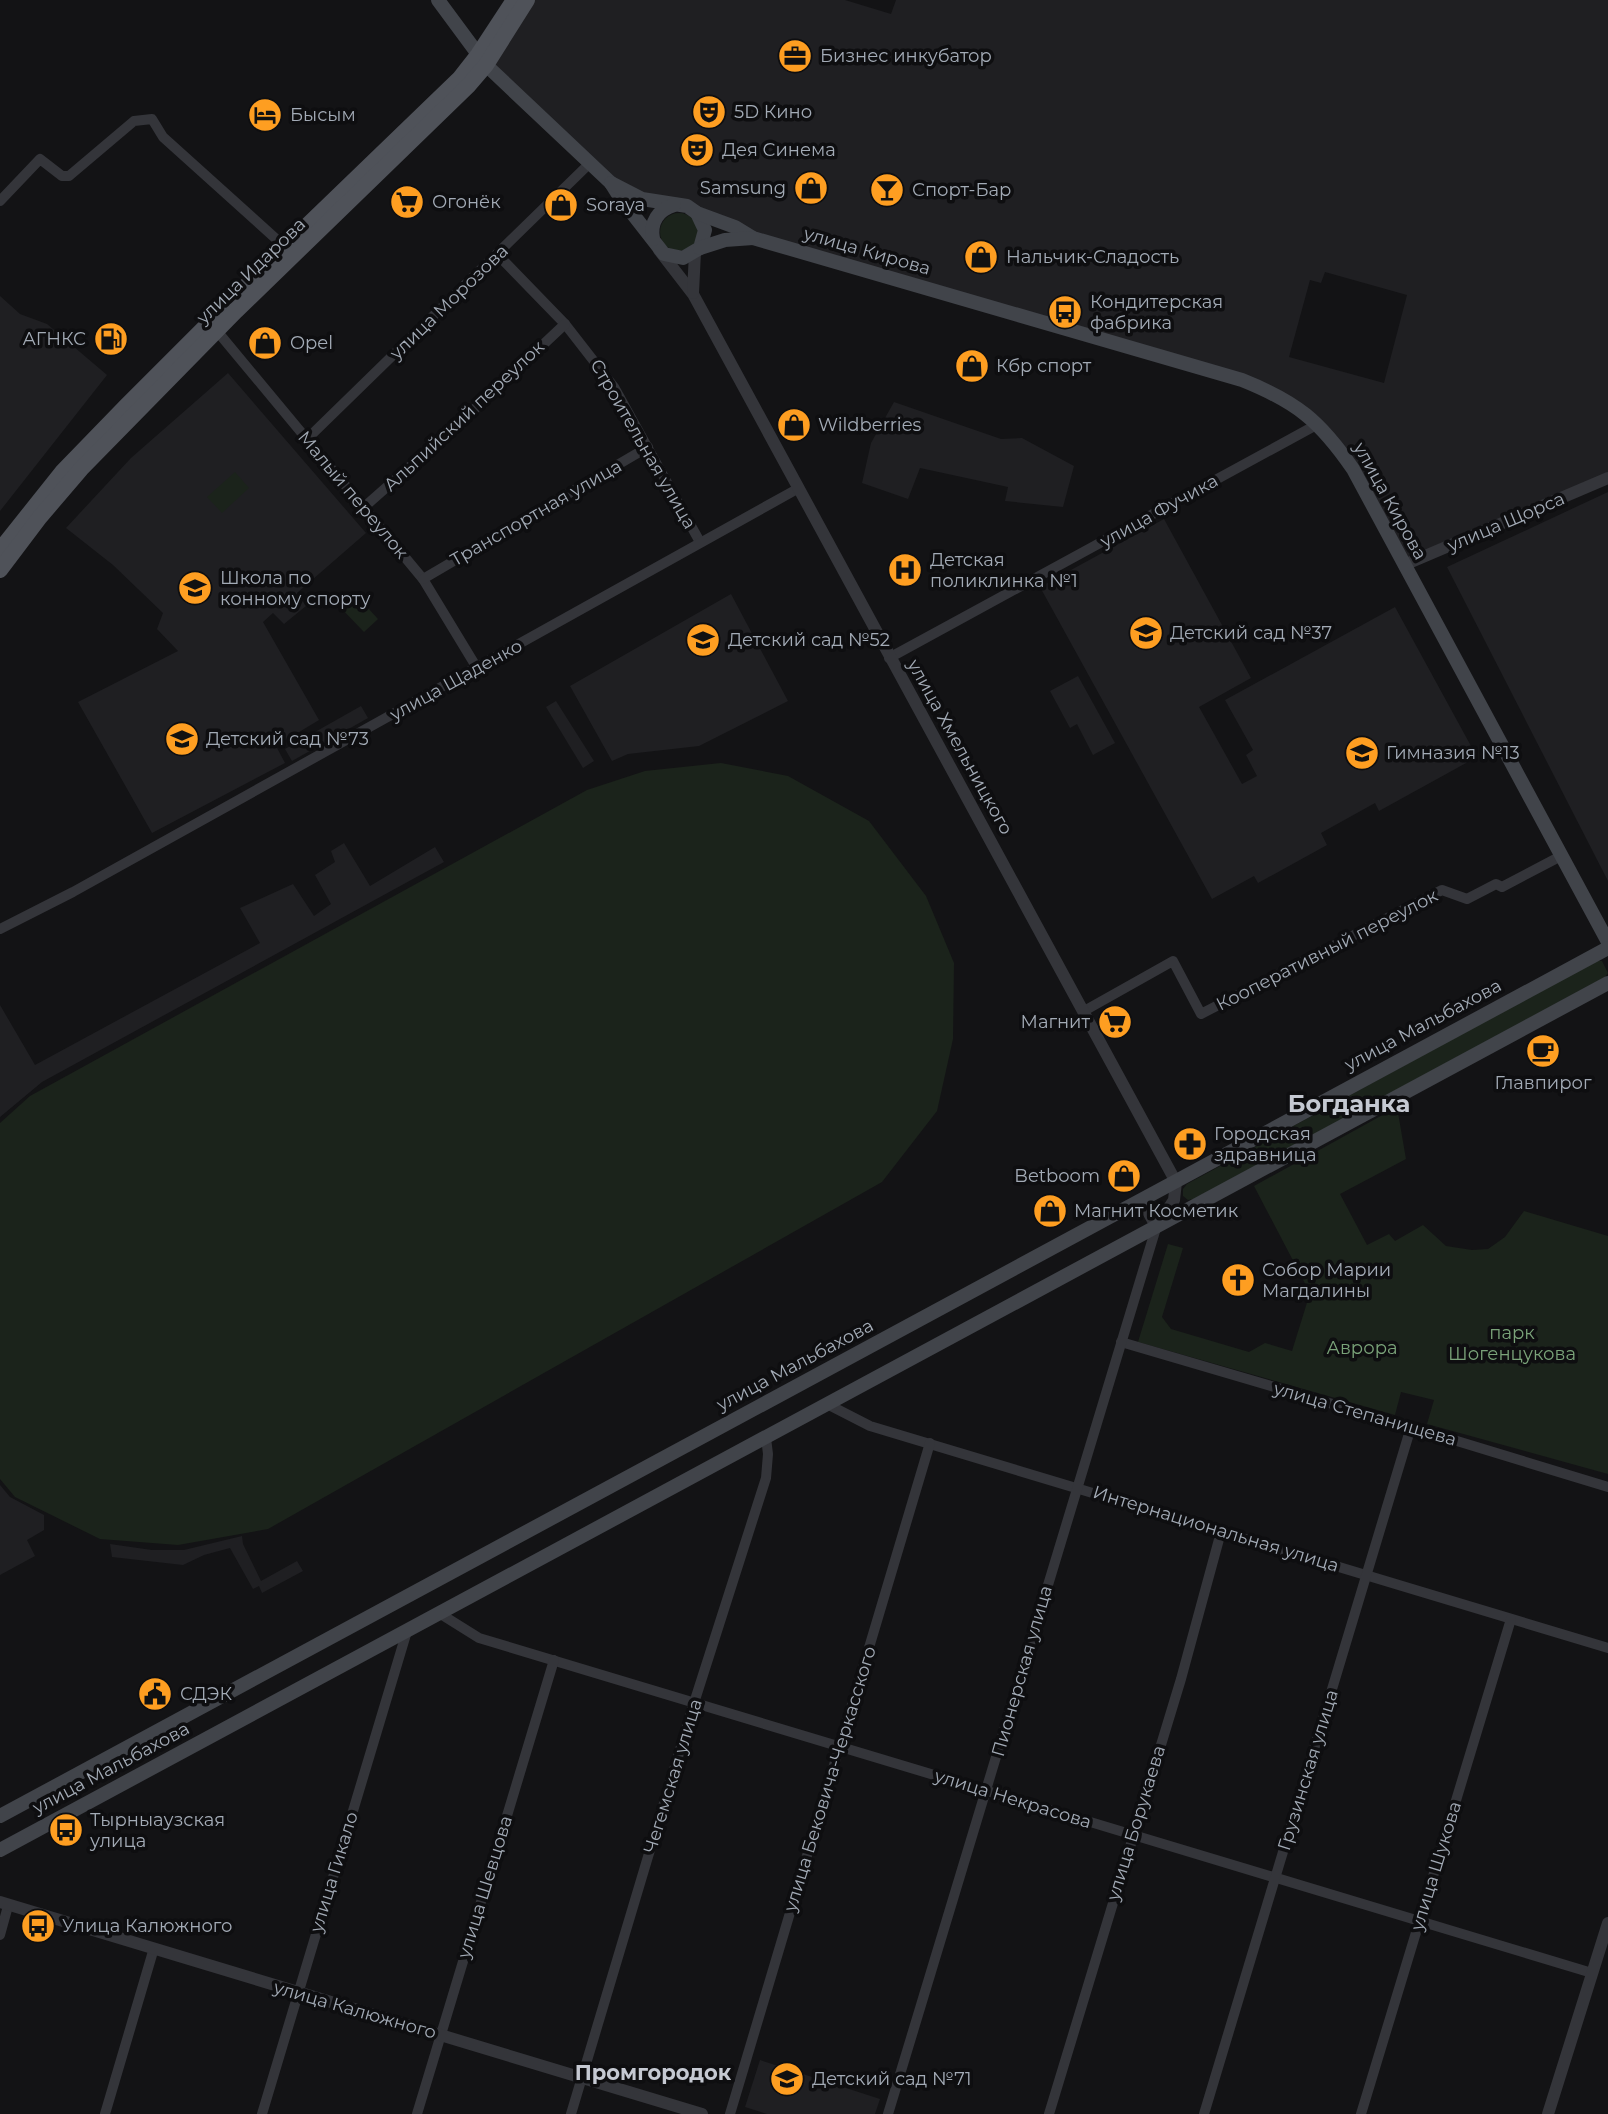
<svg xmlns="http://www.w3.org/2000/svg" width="1608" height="2114" font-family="Montserrat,sans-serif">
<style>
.built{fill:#1f1f22;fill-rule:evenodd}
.green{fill:#1b231b}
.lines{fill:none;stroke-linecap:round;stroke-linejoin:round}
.minor{stroke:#34353a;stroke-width:10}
.tertiary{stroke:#34353a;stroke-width:12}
.secondary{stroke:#41444a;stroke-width:14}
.primary{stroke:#4f5259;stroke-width:16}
.labels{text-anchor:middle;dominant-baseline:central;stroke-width:7;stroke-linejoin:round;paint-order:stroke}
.poi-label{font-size:18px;fill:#a3abb6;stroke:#0e0e10;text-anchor:start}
.street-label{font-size:18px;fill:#a3abb6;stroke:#0e0e10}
.park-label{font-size:18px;fill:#7aa379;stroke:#0e0e10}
.quarter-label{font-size:21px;font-weight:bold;fill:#c5c9d2;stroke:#0e0e10}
.district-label{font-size:24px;font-weight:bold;fill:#c5c9d2;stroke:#0e0e10}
</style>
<rect width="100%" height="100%" fill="#131315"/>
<g class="built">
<path d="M527,0H845L891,14L896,0H1608V478L1404,565L1353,469L1287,400L634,195L486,65ZM1325,272L1407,295L1384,383L1289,357L1310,280L1321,283Z"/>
<polygon points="0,296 20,314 47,324 107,375 0,511"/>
<polygon points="228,373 366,533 297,593 306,606 284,624 273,613 263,622 319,720 276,746 285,763 152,833 78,702 178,651 157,629 163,613 113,565 66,528 131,458"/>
<polygon points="894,402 1001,439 1022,438 1074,466 1063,507 1005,501 1008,487 920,468 908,499 862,483 871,443"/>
<polygon points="1608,492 1608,881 1447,567"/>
<polygon points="1164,519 1251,678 1199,707 1242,784 1257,776 1246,755 1253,750 1225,700 1395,607 1477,757 1379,811 1375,803 1321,833 1327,845 1258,883 1254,876 1212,899 1040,587"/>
<polygon points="731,594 788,701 699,746 628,754 612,761 570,686"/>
<polygon points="1078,676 1115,743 1093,755 1077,724 1070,728 1050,691"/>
<polygon points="556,701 594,761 583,768 546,707"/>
<polygon points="361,706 368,718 292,761 285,749"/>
<polygon points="344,843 370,886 435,847 444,862 42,1082 0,1117 0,1005 35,1065 260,943 240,908 293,884 314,916 331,904 315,875 335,862 331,851"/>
<polygon points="0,1485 10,1497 44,1515 44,1530 27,1540 35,1556 0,1575"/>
<polygon points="242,1536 243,1544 261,1581 297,1561 303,1571 262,1593 259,1586 253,1589 230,1548 204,1555 183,1565 112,1557 110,1544 152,1550 184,1550"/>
<polygon points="760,2060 880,2099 875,2114 767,2114 745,2107"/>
</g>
<g class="green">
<circle cx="679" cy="232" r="19"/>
<polygon points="235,472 249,488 222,513 207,497"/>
<polygon points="354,593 378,619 364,632 340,607"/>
<polygon points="721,763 788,776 869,821 926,896 954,963 953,1039 937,1111 882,1182 268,1529 178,1545 100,1539 15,1497 0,1479 0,1123 30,1096 587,790 645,771"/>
<polygon points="1596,961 1602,961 1608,973 1605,977 1194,1199 1188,1200 1183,1196 1183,1189 1187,1184"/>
<polygon points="1397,1107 1406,1159 1340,1194 1367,1245 1389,1234 1395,1241 1423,1225 1446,1246 1472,1250 1488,1249 1505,1237 1524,1211 1608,1236 1608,1474 1427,1424 1434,1400 1401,1392 1395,1415 1138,1342 1168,1244 1183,1248 1162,1317 1171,1329 1249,1352 1265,1343 1292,1351 1310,1293 1254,1186"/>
</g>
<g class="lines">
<g class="minor">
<polyline points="0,201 40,159 62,176 69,176 134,121 152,119 163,137 285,247"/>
<polyline points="498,255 565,324 614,387 700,542"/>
<polyline points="217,331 423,579 477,668"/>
<polyline points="306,440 590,163"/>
<polyline points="363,508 465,418 565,324"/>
<polyline points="423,579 648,447"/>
<polyline points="889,658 1318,424"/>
<polyline points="0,929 73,892 799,488"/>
<polyline points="1084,1011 1173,961 1201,1014 1442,890 1467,899 1496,884 1502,887 1561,856"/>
<polyline points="1121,1342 1411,1427 1608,1487"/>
<polyline points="827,1404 870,1426 1608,1648"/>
<polyline points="439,1613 479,1638 1592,1973"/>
<polyline points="0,1935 8,1906"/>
<polyline points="105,2114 154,1948"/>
<polyline points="262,2114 407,1631"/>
<polyline points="417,2114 554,1660"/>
<polyline points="571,2114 694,1703 766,1478 768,1454 766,1438"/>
<polyline points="730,2114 930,1443"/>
<polyline points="888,2114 1156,1228 1141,1201"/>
<polyline points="1049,2114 1181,1679 1221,1532"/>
<polyline points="1204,2114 1411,1427"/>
<polyline points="1361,2114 1511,1619"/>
</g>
<g class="tertiary">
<polyline points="659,250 693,294 1176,1182 1174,1200 1156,1228"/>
<polyline points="693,293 695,252"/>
<polyline points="1404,565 1608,478"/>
<polyline points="0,1902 702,2114"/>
<polyline points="1548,2114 1608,1923"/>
</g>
<g class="secondary">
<polyline points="438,0 486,65 611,183 621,199 664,254 683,258 700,248 705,230 697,213"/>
<path d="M611,183L642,199L687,206L697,213L735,227L753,238L1242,380C1297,402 1320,421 1353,469L1608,942"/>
<path d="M653,239C650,222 658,210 674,205"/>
<polyline points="700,248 725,240 753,238"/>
<polyline points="0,1816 1608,948"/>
<polyline points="0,1850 1608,983"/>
</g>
<g class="primary">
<polyline points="0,550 63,471 127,405 285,247 460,78 478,55 514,0"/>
<polyline points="0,570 40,517 81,469 236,311 468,86 486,65 527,0"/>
</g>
</g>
<defs>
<g id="office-disc" transform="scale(1.75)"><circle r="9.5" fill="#fe9e21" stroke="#0e0e10"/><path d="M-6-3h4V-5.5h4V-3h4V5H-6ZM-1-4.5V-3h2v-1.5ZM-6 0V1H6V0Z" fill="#111"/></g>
<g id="theatre-disc" transform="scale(1.75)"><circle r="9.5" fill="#fe9e21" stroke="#0e0e10"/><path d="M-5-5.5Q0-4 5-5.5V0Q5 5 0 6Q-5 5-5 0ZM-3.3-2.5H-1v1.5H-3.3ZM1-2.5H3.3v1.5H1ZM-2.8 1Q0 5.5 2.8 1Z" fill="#111"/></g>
<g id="hotel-disc" transform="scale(1.75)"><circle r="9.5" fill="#fe9e21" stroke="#0e0e10"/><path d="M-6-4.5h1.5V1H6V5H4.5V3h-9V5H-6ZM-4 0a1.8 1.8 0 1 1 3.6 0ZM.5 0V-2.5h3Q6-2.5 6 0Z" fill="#111"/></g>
<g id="shop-disc" transform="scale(1.75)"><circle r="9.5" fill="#fe9e21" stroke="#0e0e10"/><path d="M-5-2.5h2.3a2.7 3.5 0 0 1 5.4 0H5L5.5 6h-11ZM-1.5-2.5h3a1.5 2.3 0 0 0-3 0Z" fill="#111"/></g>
<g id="bar-disc" transform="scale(1.75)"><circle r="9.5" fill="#fe9e21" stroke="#0e0e10"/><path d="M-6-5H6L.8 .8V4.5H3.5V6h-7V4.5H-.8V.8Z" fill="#111"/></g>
<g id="supermarket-disc" transform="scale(1.75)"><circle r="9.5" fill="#fe9e21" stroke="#0e0e10"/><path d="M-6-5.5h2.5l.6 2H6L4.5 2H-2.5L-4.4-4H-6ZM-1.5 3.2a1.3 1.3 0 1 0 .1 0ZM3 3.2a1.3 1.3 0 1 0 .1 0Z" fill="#111"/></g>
<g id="bus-disc" transform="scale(1.75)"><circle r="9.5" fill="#fe9e21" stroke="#0e0e10"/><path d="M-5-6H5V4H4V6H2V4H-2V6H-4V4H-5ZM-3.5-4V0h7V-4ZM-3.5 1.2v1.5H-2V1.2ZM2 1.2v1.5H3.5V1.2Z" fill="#111"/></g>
<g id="fuel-disc" transform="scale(1.75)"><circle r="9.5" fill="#fe9e21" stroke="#0e0e10"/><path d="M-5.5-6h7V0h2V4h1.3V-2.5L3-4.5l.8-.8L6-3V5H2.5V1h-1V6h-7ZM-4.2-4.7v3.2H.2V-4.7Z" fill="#111"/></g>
<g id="hospital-disc" transform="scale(1.75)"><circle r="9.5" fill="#fe9e21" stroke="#0e0e10"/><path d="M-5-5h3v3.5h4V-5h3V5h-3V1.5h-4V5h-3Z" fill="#111"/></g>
<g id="school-disc" transform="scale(1.75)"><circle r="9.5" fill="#fe9e21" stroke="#0e0e10"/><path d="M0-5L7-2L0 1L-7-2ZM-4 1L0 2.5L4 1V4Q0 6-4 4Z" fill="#111"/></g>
<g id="cafe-disc" transform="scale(1.75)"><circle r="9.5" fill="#fe9e21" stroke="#0e0e10"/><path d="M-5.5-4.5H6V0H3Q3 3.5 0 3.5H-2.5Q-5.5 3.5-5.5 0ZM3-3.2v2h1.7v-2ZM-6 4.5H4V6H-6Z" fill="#111"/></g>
<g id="pharmacy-disc" transform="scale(1.75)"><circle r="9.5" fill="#fe9e21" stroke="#0e0e10"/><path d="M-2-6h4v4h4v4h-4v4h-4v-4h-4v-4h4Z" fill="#111"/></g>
<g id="church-disc" transform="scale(1.75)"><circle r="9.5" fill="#fe9e21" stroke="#0e0e10"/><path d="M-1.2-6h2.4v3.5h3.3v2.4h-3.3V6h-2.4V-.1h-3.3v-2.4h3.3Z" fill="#111"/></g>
<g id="civic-disc" transform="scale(1.75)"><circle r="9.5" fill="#fe9e21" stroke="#0e0e10"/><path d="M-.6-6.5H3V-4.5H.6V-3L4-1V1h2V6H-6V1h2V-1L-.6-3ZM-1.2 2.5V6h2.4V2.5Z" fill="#111"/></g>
</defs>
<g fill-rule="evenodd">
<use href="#office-disc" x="795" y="56"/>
<use href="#theatre-disc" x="709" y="112"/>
<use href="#hotel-disc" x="265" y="115"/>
<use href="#theatre-disc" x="697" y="150"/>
<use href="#shop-disc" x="811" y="188"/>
<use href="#bar-disc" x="887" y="190"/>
<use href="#supermarket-disc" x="407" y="202"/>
<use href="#shop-disc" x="561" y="205"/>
<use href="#shop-disc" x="981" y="257"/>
<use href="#bus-disc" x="1065" y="312"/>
<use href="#fuel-disc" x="111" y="339"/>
<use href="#shop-disc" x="265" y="343"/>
<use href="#shop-disc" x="972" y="366"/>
<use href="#shop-disc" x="794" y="425"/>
<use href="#hospital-disc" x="905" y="570"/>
<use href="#school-disc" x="195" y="588"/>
<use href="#school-disc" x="1146" y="633"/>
<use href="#school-disc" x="703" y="640"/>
<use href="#school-disc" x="182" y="739"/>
<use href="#school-disc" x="1362" y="753"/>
<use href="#supermarket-disc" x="1115" y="1022"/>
<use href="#cafe-disc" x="1543" y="1051"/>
<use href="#pharmacy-disc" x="1190" y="1144"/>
<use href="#shop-disc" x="1124" y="1176"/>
<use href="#shop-disc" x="1050" y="1211"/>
<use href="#church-disc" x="1238" y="1280"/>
<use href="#civic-disc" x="155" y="1694"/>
<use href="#bus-disc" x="66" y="1830"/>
<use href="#bus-disc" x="38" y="1926"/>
<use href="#school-disc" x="787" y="2079"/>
</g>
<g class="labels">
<g class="poi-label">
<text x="820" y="56">Бизнес инкубатор</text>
<text x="734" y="112">5D Кино</text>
<text x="290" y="115">Бысым</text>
<text x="722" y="150">Дея Синема</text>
<text x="786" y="188" text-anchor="end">Samsung</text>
<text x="912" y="190">Спорт-Бар</text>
<text x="432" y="202">Огонёк</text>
<text x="586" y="205">Soraya</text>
<text x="1006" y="257">Нальчик-Сладость</text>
<text x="1090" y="302">Кондитерская<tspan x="1090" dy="21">фабрика</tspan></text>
<text x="86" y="339" text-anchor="end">АГНКС</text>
<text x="290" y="343">Opel</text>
<text x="996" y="366">Кбр спорт</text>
<text x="818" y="425">Wildberries</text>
<text x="930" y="560">Детская<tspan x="930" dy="21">поликлинка №1</tspan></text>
<text x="220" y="578">Школа по<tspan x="220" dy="21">конному спорту</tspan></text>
<text x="1170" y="633">Детский сад №37</text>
<text x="728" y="640">Детский сад №52</text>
<text x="206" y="739">Детский сад №73</text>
<text x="1386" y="753">Гимназия №13</text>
<text x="1090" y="1022" text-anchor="end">Магнит</text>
<text x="1543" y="1083" text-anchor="middle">Главпирог</text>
<text x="1214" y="1134">Городская<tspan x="1214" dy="21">здравница</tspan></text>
<text x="1100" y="1176" text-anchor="end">Betboom</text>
<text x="1074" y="1211">Магнит Косметик</text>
<text x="1262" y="1270">Собор Марии<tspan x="1262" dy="21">Магдалины</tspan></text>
<text x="180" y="1694">СДЭК</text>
<text x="90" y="1820">Тырныаузская<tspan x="90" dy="21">улица</tspan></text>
<text x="62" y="1926">Улица Калюжного</text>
<text x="812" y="2079">Детский сад №71</text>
</g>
<g class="street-label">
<text transform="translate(867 251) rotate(16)">улица Кирова</text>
<text transform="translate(251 271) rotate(-44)">улица Идарова</text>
<text transform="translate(449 302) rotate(-44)">улица Морозова</text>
<text transform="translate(464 416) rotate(-43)">Альпийский переулок</text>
<text transform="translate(643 444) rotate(60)">Строительная улица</text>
<text transform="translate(353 495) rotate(50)">Малый переулок</text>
<text transform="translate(1390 501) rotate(61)">улица Кирова</text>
<text transform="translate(1159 511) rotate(-29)">улица Фучика</text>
<text transform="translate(536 513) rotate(-30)">Транспортная улица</text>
<text transform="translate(1506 522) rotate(-23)">улица Щорса</text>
<text transform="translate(456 680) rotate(-29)">улица Щаденко</text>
<text transform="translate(960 747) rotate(61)">улица Хмельницкого</text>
<text transform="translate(1327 950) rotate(-27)">Кооперативный переулок</text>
<text transform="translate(1423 1025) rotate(-28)">улица Мальбахова</text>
<text transform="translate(795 1365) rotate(-28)">улица Мальбахова</text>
<text transform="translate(1365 1414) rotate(16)">улица Степанищева</text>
<text transform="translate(1216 1529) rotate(17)">Интернациональная улица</text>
<text transform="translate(1022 1671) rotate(-74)">Пионерская улица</text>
<text transform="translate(111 1768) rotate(-28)">улица Мальбахова</text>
<text transform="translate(1308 1770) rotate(-73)">Грузинская улица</text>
<text transform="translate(673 1776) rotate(-73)">Чегемская улица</text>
<text transform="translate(830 1779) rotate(-73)">улица Бековича-Черкасского</text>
<text transform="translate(1013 1799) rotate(17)">улица Некрасова</text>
<text transform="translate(1136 1823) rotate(-73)">улица Борукаева</text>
<text transform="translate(1436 1866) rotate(-73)">улица Шукова</text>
<text transform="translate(334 1872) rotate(-73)">улица Гикало</text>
<text transform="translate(485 1887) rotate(-73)">улица Шевцова</text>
<text transform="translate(355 2010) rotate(16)">улица Калюжного</text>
</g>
<g class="park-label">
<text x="1512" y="1333">парк<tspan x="1512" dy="21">Шогенцукова</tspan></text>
<text x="1362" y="1348">Аврора</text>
</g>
<g class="quarter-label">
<text x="653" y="2072">Промгородок</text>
</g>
<g class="district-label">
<text x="1349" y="1103">Богданка</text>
</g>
</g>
</svg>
